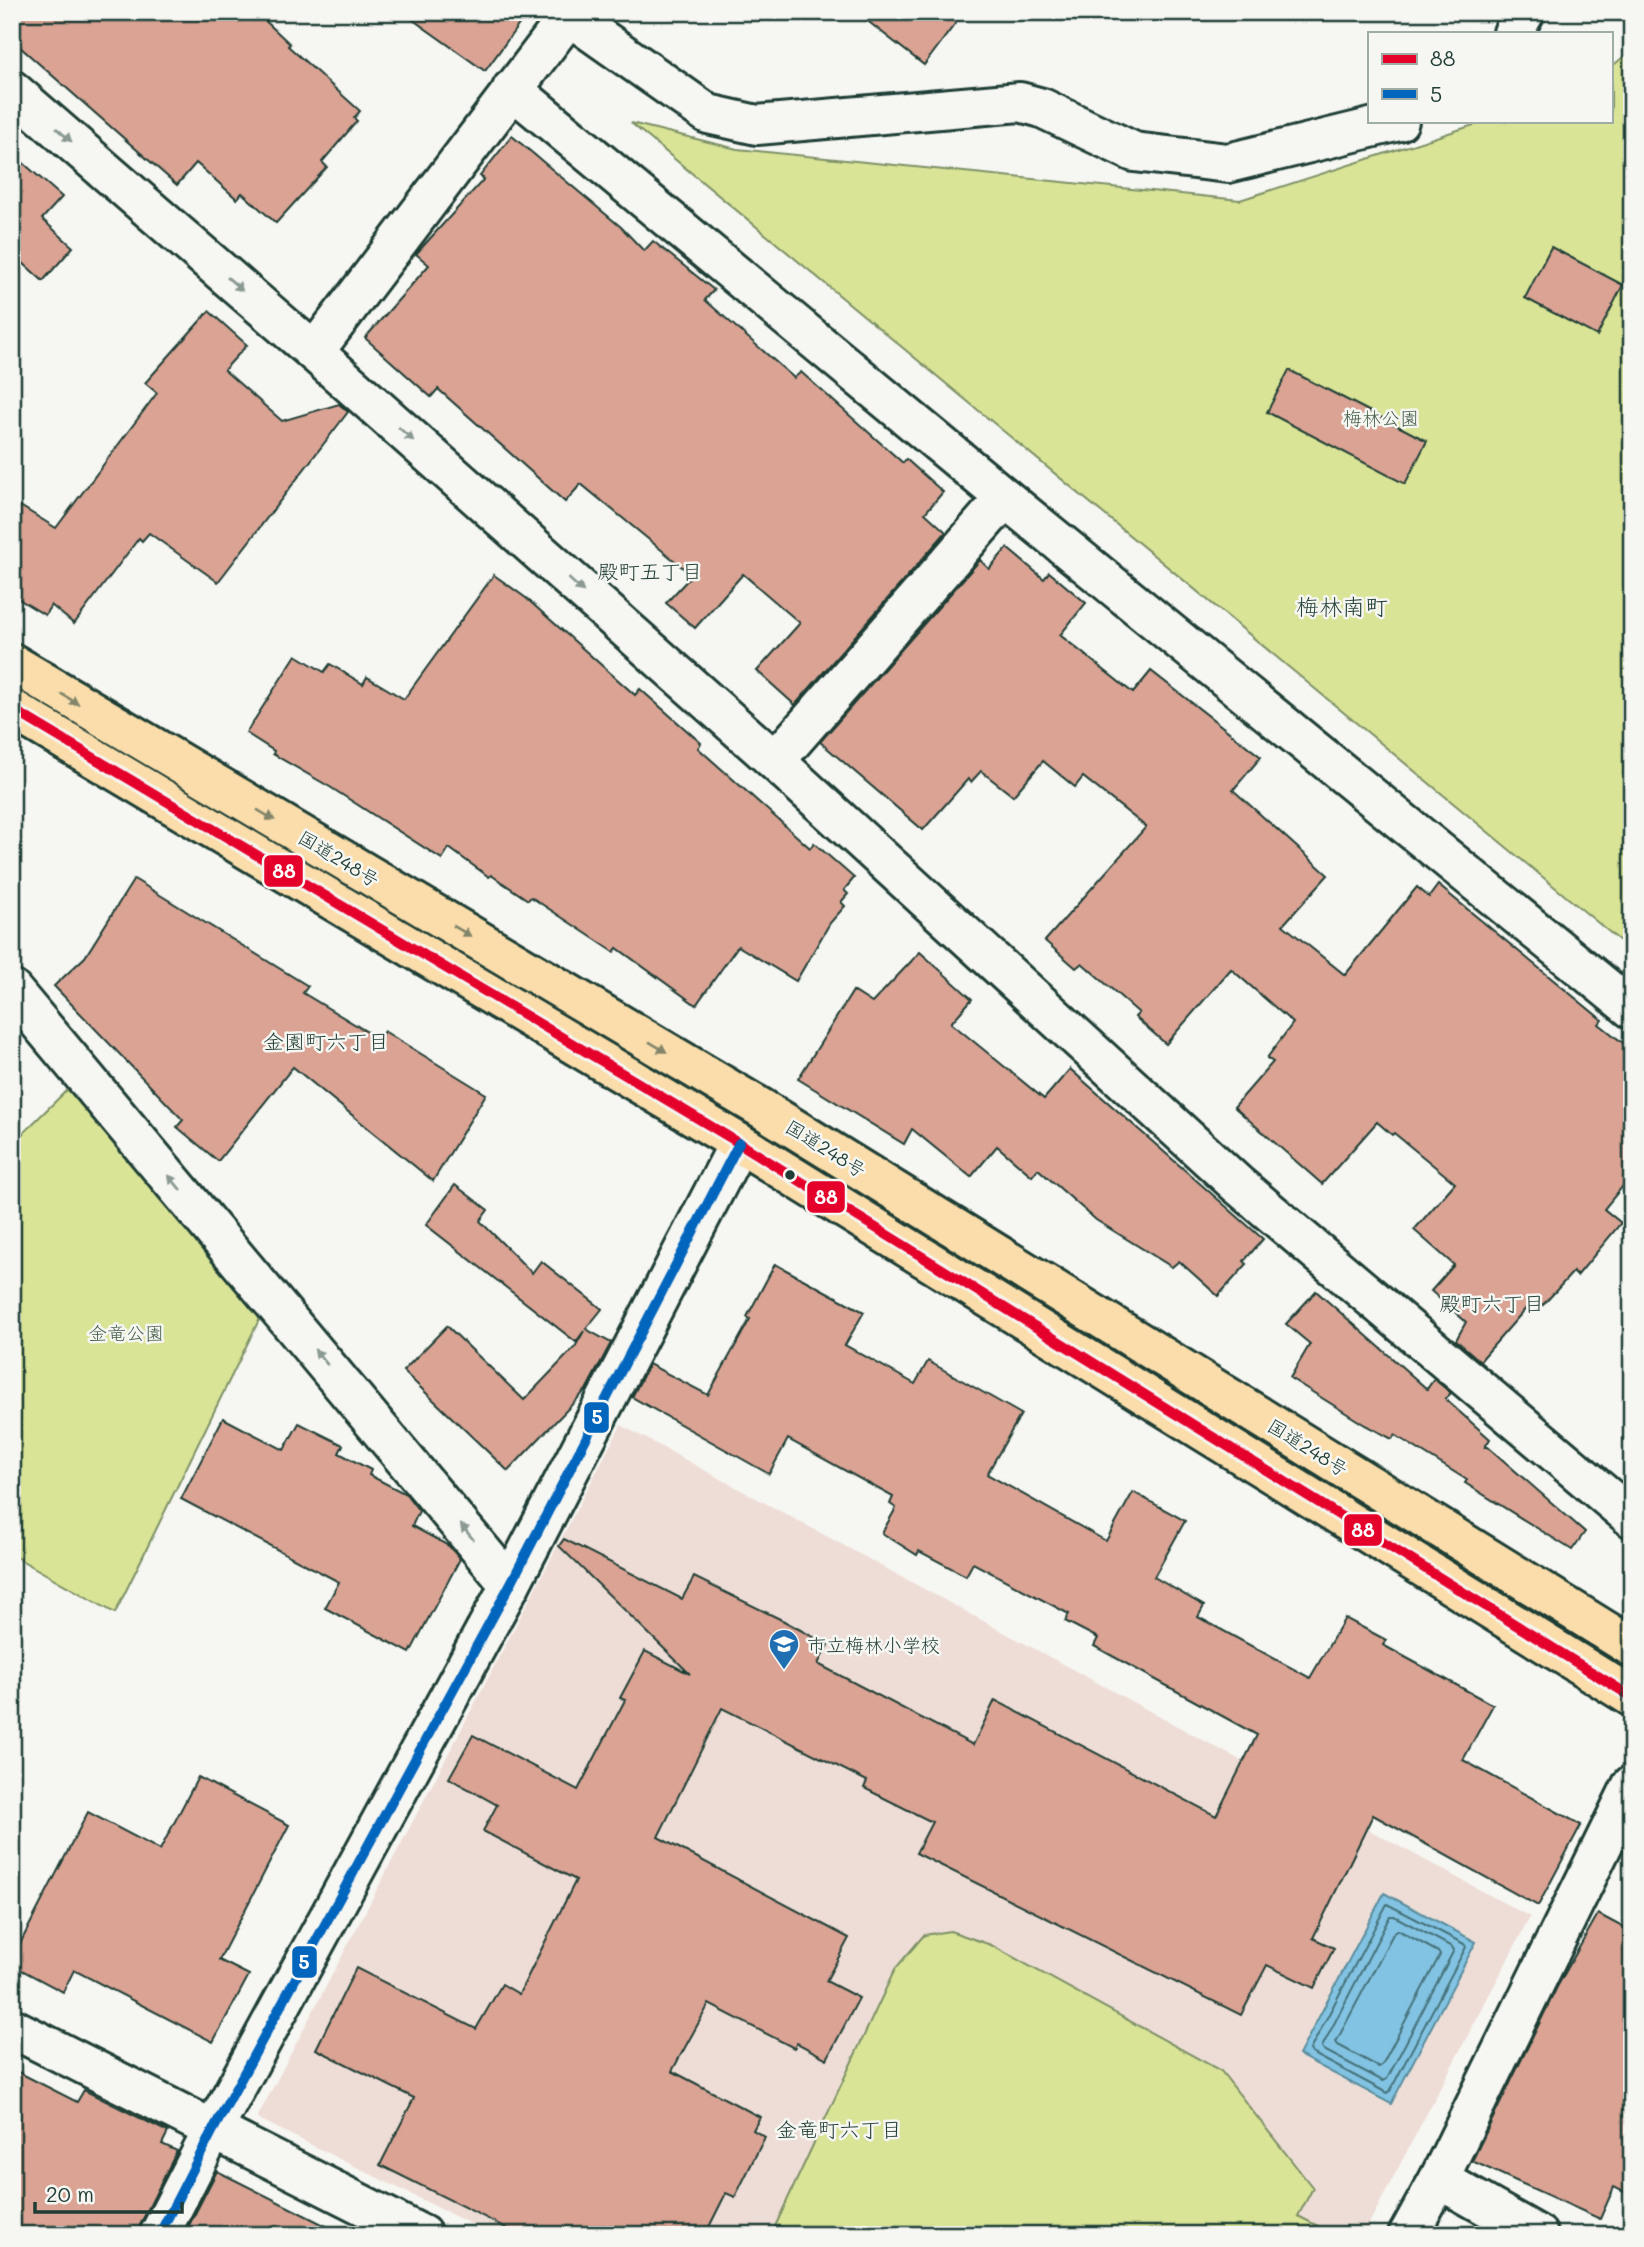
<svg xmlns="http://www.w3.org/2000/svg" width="1644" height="2247" font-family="Mali,'Klee One',sans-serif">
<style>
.built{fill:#eeddd6}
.green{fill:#d9e497;stroke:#7c9066;stroke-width:2}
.water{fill:#82c3e3;stroke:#5a8d9d;stroke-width:2}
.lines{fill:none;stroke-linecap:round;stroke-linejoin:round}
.shore{stroke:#47737a;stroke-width:2}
.building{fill:#daa394;stroke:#1f3d34;stroke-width:2}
.street-casing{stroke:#1f3d34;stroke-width:44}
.highway-casing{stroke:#1f3d34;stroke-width:44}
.street{stroke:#f6f6f2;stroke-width:38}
.highway{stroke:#faddab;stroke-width:38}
.bus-1-casing{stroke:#f6f6f2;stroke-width:16}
.bus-2-casing{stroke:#f6f6f2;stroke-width:16}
.bus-1{stroke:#e4002b;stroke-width:10}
.bus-2{stroke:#0065bd;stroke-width:10}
.oneway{fill:#8a9a93}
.oneway2{fill:#82856a}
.bus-dot{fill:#1f3d34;stroke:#f6f6f2;stroke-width:2.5}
.labels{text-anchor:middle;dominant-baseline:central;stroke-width:5;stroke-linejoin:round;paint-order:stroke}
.park-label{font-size:19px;fill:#445e48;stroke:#f6f6f2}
.street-label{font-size:19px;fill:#1f3d34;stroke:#f6f6f2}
.poi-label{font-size:19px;fill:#1f3d34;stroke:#f6f6f2;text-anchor:start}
.neighbourhood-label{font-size:21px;fill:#1f3d34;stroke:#f6f6f2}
.quarter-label{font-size:23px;fill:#1f3d34;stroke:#f6f6f2}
.line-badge{stroke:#f6f6f2;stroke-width:2.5}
.badge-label{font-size:19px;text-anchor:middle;font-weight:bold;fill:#fff}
</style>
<rect width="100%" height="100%" fill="#f6f6f2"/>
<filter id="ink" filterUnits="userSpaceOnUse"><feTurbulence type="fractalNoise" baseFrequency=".0143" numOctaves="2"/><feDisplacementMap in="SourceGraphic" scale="14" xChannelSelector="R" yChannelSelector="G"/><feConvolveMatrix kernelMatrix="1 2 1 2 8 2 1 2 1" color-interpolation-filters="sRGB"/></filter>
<g filter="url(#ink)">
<polygon class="built" points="621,1425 1530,1917 1363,2235 493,2235 257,2118"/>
<g class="green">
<polygon points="1632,50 1632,951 631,123 737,149 1240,200 1486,121 1611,121 1611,67"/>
<polygon points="70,1087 261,1316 115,1613 12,1555 12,1144"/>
<polygon points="950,1931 991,1945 1221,2071 1313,2188 1298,2216 1320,2227 1316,2235 771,2235 895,1969 924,1935"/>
</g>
<polygon class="water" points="1384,1893 1476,1942 1391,2104 1299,2055"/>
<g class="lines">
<g class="shore">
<polygon points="1387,1904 1464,1944 1466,1947 1390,2091 1387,2093 1312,2053 1310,2050"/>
<polygon points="1390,1916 1394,1916 1452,1947 1454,1950 1387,2079 1383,2081 1324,2050 1322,2047"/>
<polygon points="1398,1930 1438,1952 1440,1955 1382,2065 1379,2067 1338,2045 1336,2042 1394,1932"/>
</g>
</g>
<g class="building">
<polygon points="19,12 256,12 290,44 288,46 360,111 354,118 357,121 322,162 327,167 276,223 242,193 237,199 196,163 177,185 12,40 12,26"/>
<polygon points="402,12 528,12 485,71"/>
<polygon points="856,12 964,12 924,65"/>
<polygon points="512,136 621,227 644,251 653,241 714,290 705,300 794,378 801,372 903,463 906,459 943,492 925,513 946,532 795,705 757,671 800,623 743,574 695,628 666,603 692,575 581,484 565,502 438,389 431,397 365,338 429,265 416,254 484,179 480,176"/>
<polygon points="12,153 62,197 42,219 73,247 43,281 12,253"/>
<polygon points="1551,247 1623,285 1597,336 1525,298"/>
<polygon points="209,311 247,345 224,370 282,421 339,404 348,412 218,582 149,533 142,541 139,538 74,624 51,605 45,615 12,595 12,501 56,528 157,393 145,383"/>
<polygon points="1289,370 1427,441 1405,484 1267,412"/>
<polygon points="1007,548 1044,579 1049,572 1086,603 1060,635 1133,693 1151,671 1261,757 1233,790 1328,875 1283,925 1345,975 1417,887 1429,897 1438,885 1602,1020 1599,1024 1632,1050 1632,1175 1604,1209 1621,1223 1577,1276 1573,1272 1543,1305 1535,1298 1480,1361 1456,1340 1466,1322 1431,1291 1454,1265 1414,1230 1455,1183 1394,1133 1392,1135 1377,1122 1322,1184 1234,1107 1273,1062 1267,1058 1293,1023 1231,969 1166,1044 1135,1017 1139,1013 1082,963 1076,968 1045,941 1146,827 1083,777 1075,787 1043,761 1013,796 981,771 971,782 968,779 923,830 820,742 980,560 989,569"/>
<polygon points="494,575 526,598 635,695 640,689 701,743 698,748 810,848 814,843 854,878 844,890 848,894 841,902 845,906 830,923 796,981 738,946 696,1005 617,948 614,952 531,897 528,900 491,875 489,877 449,848 442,859 330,787 273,754 274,751 246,733 296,655 324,672 330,664 363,684 367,677 404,699"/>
<polygon points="134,879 308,986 303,993 379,1039 384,1031 486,1094 433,1181 293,1067 218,1161 177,1127 183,1120 54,986 85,957"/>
<polygon points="920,952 972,999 951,1023 1044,1099 1070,1069 1263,1239 1244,1261 1247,1264 1218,1296 1179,1261 1172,1267 1096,1220 1038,1169 1032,1176 997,1146 971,1177 912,1129 904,1144 798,1079 853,991 872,1003"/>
<polygon points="455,1185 488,1210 480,1221 532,1273 541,1261 602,1309 586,1329 611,1343 586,1390 508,1471 403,1371 447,1326 524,1400 575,1347 584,1331 576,1342 426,1225"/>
<polygon points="775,1264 864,1312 845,1345 915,1384 928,1361 1021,1414 987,1474 1106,1541 1133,1492 1185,1521 1154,1577 1204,1606 1198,1617 1310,1678 1345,1618 1386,1640 1383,1645 1493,1705 1463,1760 1581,1825 1538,1906 1373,1815 1313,1938 1334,1948 1314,1988 1267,1965 1241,2015 916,1853 932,1822 864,1788 867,1781 722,1708 658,1837 849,1938 826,1981 859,1998 827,2059 797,2043 794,2048 709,2004 672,2071 760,2117 753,2130 765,2137 735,2197 726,2193 705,2235 520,2235 380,2165 414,2098 316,2049 356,1968 476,2029 502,1984 519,1994 576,1880 483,1831 497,1805 449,1778 473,1735 578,1790 625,1700 620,1698 645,1651 690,1674 559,1546 564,1539 682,1599 694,1577 784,1621 828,1645 818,1664 973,1745 995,1700 1216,1816 1257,1735 1094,1646 1098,1638 1065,1621 1069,1614 973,1563 966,1576 919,1551 917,1555 882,1533 896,1508 890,1504 893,1497 788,1439 769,1474 632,1397 649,1364 708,1395 750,1319 747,1317"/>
<polygon points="1316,1291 1427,1389 1434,1379 1451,1393 1445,1399 1490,1439 1485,1447 1488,1447 1585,1532 1572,1550 1465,1483 1467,1480 1395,1435 1392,1439 1365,1425 1290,1378 1310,1344 1286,1324"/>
<polygon points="223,1418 284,1450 299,1423 343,1445 339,1453 371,1470 369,1475 406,1494 419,1511 412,1526 449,1546 460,1559 410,1653 325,1608 339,1582 181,1499"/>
<polygon points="198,1777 289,1825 219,1960 249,1975 213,2042 74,1970 63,1992 12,1965 12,1959 88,1812 160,1850"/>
<polygon points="1598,1914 1632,1932 1632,2196 1614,2187 1600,2219 1472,2161 1557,1987"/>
<polygon points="12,2069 77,2102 84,2090 168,2132 162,2144 177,2151 140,2225 137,2235 12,2235"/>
<polygon points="217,2171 344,2235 184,2235"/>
</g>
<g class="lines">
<g class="street-casing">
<g id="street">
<polyline points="569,16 708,114 757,125 1020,102 1042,108 1134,152 1228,163 1399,121"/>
<polyline points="1513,33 1525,12"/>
<polyline points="512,89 1005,498 1632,1009"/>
<polyline points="12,90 314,352 775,761 1237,1184 1632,1518"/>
<polyline points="314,352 572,12"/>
<polyline points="775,761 1005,498"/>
<polyline points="12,990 510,1585"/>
<polyline points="12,2028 422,2235"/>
<polyline points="1439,2179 1538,2235"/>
<polyline points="159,2235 213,2130 510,1585 739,1143"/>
<polyline points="1408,2235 1439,2179 1632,1785"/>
</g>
</g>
<g class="highway-casing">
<g id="highway">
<polyline points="12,663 761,1108 1632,1647"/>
<polyline points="12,709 739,1143 1632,1697"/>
</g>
</g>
<use href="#street" class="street"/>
<use href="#highway" class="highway"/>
<g class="bus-1-casing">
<polyline id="bus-1" points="12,709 739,1143 1632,1697"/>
</g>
<g class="bus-2-casing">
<polyline id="bus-2" points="159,2235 213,2130 510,1585 739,1143"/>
</g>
<use href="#bus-1" class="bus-1"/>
<use href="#bus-2" class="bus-2"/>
</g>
<defs><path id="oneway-solid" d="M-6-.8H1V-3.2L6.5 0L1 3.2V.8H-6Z" transform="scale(1.75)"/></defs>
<g class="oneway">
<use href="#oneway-solid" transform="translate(64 135) rotate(41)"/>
<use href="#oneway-solid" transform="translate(235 284) rotate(41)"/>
<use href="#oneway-solid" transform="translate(406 434) rotate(42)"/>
<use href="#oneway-solid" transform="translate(576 585) rotate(42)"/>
<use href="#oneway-solid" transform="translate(175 1183) rotate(-130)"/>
<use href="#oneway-solid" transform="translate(321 1357) rotate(-130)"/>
<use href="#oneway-solid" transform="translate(467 1532) rotate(-130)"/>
</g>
<g class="oneway2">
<use href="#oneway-solid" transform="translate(70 699) rotate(31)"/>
<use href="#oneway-solid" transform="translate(266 815) rotate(31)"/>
<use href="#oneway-solid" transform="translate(462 931) rotate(31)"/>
<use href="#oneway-solid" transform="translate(658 1047) rotate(31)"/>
</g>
</g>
<defs>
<g id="school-pin" transform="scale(1.575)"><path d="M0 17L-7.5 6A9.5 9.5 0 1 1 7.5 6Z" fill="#1f6fb2" stroke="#f6f6f2"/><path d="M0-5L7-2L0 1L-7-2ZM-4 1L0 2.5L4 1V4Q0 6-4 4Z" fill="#fff"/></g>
</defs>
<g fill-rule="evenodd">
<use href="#school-pin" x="784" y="1644"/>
</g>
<circle class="bus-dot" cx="790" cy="1175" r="6"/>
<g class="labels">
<g class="park-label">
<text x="1381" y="417">梅林公園</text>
<text x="126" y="1332">金竜公園</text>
</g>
<g class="street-label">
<text transform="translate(339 858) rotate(31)">国道248号</text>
<text transform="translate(826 1148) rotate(32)">国道248号</text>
<text transform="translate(1308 1447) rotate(32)">国道248号</text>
</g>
<g class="poi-label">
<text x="807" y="1644">市立梅林小学校</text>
</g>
<g class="neighbourhood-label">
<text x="650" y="570">殿町五丁目</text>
<text x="326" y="1040">金園町六丁目</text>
<text x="1492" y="1302">殿町六丁目</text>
<text x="839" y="2128">金竜町六丁目</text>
</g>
<g class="quarter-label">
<text x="1342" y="606">梅林南町</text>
</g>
</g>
<g class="line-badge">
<rect x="263" y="854" width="41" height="34" rx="7" fill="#e4002b"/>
<rect x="806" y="1180" width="40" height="34" rx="7" fill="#e4002b"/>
<rect x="583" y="1401" width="27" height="33" rx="7" fill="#0065bd"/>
<rect x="1343" y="1513" width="40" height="34" rx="7" fill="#e4002b"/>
<rect x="291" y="1945" width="27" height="34" rx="7" fill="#0065bd"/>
</g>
<g class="badge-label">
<text x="284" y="878">88</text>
<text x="826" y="1204">88</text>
<text x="597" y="1424">5</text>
<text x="1363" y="1537">88</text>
<text x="304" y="1969">5</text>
</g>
<rect width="1644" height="2247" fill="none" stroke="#f6f6f2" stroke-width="42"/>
<rect x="21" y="21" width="1602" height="2205" fill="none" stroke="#1f3d34" stroke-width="2.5" filter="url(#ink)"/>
<rect x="1368" y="32" width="245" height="91" fill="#f6f6f2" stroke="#a0aca6" stroke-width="2"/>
<rect x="1382" y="54" width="35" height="10" fill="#e4002b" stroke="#a0aca6" stroke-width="2"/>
<text x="1430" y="66" font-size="21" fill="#1f3d34">88</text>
<rect x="1382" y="89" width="35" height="10" fill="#0065bd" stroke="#a0aca6" stroke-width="2"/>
<text x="1430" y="102" font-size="21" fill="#1f3d34">5</text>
<path d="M35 2202v10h147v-10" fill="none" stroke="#1f3d34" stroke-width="3.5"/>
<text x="46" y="2202" font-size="21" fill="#1f3d34" stroke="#f6f6f2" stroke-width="5" paint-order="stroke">20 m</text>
</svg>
